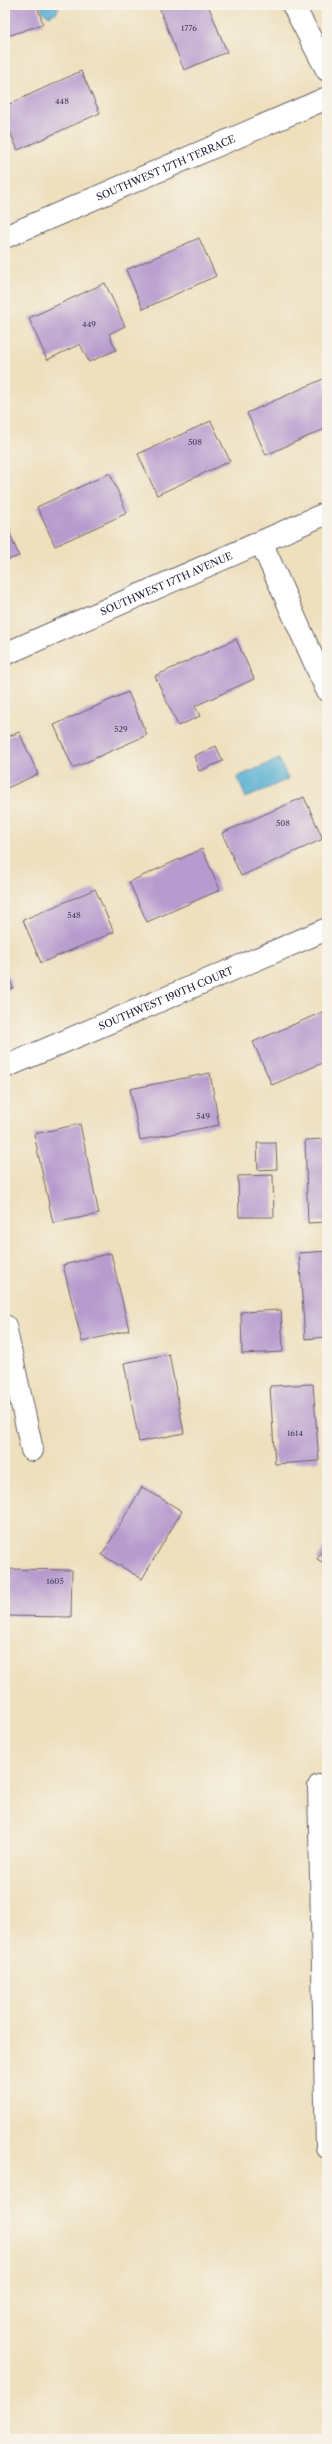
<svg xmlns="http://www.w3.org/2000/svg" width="332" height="2444" font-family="'Libre Caslon Text',serif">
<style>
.water{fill:#56b0d3;stroke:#3c6987}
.building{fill:#b79bce}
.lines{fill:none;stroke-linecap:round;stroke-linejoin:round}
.street-casing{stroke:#696468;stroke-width:24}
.street{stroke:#fff;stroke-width:22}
.labels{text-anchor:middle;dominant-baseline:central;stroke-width:4;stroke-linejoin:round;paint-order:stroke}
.number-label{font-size:8px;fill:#474060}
.street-label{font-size:10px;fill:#22223b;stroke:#f7f3e8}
</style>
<rect width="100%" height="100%" fill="#f7f3e8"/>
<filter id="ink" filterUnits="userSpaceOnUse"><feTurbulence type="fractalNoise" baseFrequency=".025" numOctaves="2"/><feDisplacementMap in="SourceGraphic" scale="8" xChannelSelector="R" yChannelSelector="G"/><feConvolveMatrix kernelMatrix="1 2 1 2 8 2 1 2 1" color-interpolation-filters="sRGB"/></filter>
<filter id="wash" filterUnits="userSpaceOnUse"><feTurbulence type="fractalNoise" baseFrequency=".012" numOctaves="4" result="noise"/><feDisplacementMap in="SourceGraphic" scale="16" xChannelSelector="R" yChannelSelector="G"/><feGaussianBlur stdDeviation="0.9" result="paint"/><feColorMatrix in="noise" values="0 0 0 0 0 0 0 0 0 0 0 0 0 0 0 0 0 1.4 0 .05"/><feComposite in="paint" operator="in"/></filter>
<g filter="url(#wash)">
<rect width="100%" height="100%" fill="#eedfbd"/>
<g class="water">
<polygon points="40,5 59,5 57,12 49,16 44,13"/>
<polygon points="279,759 288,779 246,798 237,777"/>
</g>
<g id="blocks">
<g class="building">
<polygon points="5,5 37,5 43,24 5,37"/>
<polygon points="158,5 208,5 227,52 184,70"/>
<polygon points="81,71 100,113 18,150 5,121 5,106"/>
<polygon points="199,238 216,276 143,309 126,270"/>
<polygon points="105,283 125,326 109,334 116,350 89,362 80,344 47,360 29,318"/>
<polygon points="323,379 327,388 327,428 266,455 247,413"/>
<polygon points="211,421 230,461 157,495 138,454"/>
<polygon points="110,473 127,513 55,546 37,507"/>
<polygon points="5,522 19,556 5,561"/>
<polygon points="236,639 254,679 195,706 200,716 178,726 155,676"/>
<polygon points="128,692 147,735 73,768 54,725"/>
<polygon points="19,732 38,774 5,789 5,738"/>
<polygon points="216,746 223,761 199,771 194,756"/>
<polygon points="304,797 323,839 241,876 222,833"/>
<polygon points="202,849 220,890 147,922 129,882"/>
<polygon points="95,889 114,932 41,963 23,920"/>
<polygon points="5,966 13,988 5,991"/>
<polygon points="327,1010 327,1061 272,1085 253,1042"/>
<polygon points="210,1073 219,1125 140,1140 130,1089"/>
<polygon points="80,1124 99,1214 53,1223 34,1134"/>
<polygon points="327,1139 327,1222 308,1223 305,1140"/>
<polygon points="257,1143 276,1143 277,1169 258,1170"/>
<polygon points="273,1175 274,1217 239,1217 238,1176"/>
<polygon points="327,1251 327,1337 305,1339 299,1253"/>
<polygon points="111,1253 129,1330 82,1342 63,1265"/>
<polygon points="281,1310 283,1352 242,1354 241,1312"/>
<polygon points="169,1354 184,1433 139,1442 124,1363"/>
<polygon points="313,1384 319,1461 275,1464 270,1386"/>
<polygon points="142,1487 182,1511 142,1579 102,1555"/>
<polygon points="327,1542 327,1565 317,1559"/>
<polygon points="5,1569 72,1570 71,1617 5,1616"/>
</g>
</g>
</g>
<g filter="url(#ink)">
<use href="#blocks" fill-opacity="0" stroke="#696468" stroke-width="1"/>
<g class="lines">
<g class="street-casing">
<g id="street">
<polyline points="293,5 327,70"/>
<path id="s1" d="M5,237L327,98"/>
<polyline points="261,542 327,690"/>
<path id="s2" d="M5,654L327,513"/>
<path id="s3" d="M5,1067L327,929"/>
<polyline points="5,1326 32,1450"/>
<polyline points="319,1786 327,2147"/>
</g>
</g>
<use href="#street" class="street"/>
</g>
</g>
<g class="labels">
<g class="number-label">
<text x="189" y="28">1776</text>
<text x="62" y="101">448</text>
<text x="89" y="324">449</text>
<text x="195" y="442">508</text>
<text x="121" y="729">529</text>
<text x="283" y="823">508</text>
<text x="74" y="915">548</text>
<text x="203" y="1116">549</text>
<text x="295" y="1433">1614</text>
<text x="55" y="1581">1605</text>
</g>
<g class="street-label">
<text stroke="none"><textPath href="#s1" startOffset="175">SOUTHWEST 17TH TERRACE</textPath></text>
<text stroke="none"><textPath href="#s2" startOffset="176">SOUTHWEST 17TH AVENUE</textPath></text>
<text stroke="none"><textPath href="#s3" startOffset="175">SOUTHWEST 190TH COURT</textPath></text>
</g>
</g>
<rect width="332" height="2444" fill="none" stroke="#f7f3e8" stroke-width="20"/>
</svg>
